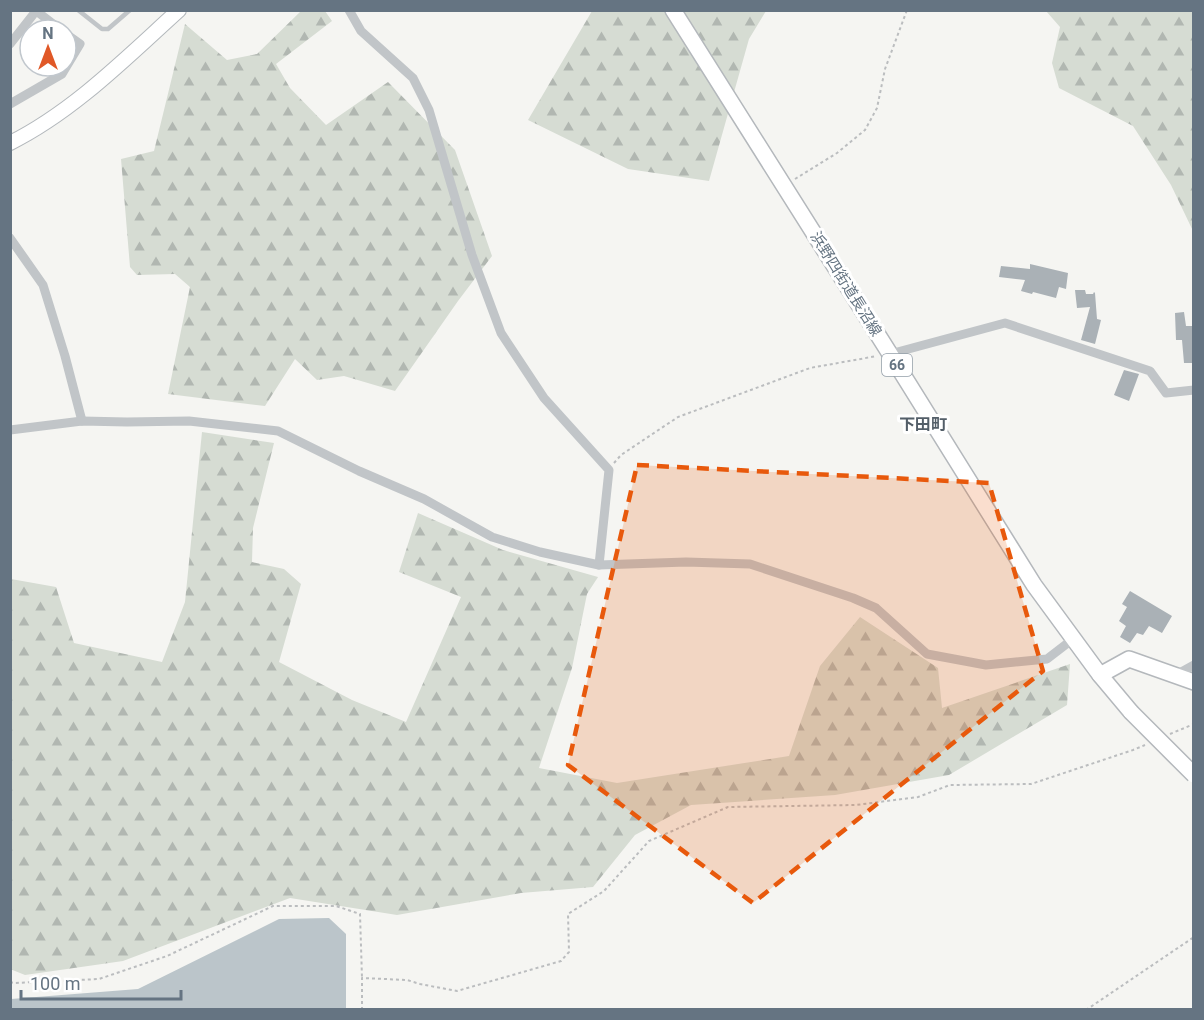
<svg xmlns="http://www.w3.org/2000/svg" width="1204" height="1020" font-family="Roboto,'Noto Sans JP',sans-serif">
<style>
.forest{fill:url(#forest-firs)}
.water{fill:#bbc5ca}
.building{fill:#aab1b6}
.lines{fill:none;stroke-linecap:round;stroke-linejoin:round}
.secondary-casing{stroke:#b3b8bc;stroke-width:16}
.primary-casing{stroke:#b4b8bc;stroke-width:18}
.path{stroke:#bbbdbf;stroke-width:2;stroke-dasharray:3 3;stroke-linecap:butt}
.lane{stroke:#c1c5c8;stroke-width:4.5}
.street{stroke:#c1c5c8;stroke-width:9}
.secondary{stroke:#fff;stroke-width:14}
.primary{stroke:#fff;stroke-width:15}
.primary-bridge-casing{stroke:#b4b8bc;stroke-width:18;stroke-linecap:butt}
.primary-bridge{stroke:#fff;stroke-width:15}
.marked{fill:#e8590c;fill-opacity:0.2;stroke:#e8590c;stroke-width:4.5;stroke-dasharray:12 8;stroke-linejoin:round}
.labels{text-anchor:middle;dominant-baseline:central;stroke-width:6;stroke-linejoin:round;paint-order:stroke}
.shield{fill:#fff;stroke:#939ea8;stroke-width:1.5}
.shield-label{font-size:14px;font-weight:bold;fill:#657482}
.street-label{font-size:15px;fill:#657482;stroke:#fff}
.neighbourhood-label{font-size:16px;font-weight:bold;fill:#535e68;stroke:#fff}
</style>
<defs>
<pattern id="forest-firs" width="22" height="20" patternUnits="userSpaceOnUse" patternTransform="scale(1.5)"><rect width="22" height="20" fill="#d6dcd3"/><path d="M5 1l3.5 6h-7zM16 11l3.5 6h-7z" fill="#b1b7b1"/></pattern>
</defs>
<rect width="100%" height="100%" fill="#f5f5f2"/>
<g class="forest">
<polygon points="301,11 325,11 332,21 276,64 290,88 326,125 388,82 455,150 492,256 458,301 395,391 344,376 317,380 295,359 265,406 168,394 190,287 175,274 137,275 130,267 121,159 154,151 185,24 227,60 257,54"/>
<polygon points="592,11 766,11 749,39 709,181 628,169 528,120"/>
<polygon points="1046,11 1193,11 1193,231 1171,185 1133,126 1059,88 1052,63 1060,27"/>
<polygon points="202,432 274,443 253,528 252,562 284,569 301,584 279,662 352,700 406,722 461,597 399,572 418,513 503,550 598,577 587,594 572,668 539,768 617,783 789,756 820,666 860,617 938,668 942,708 1070,664 1067,705 949,775 835,795 691,805 635,835 593,887 521,893 397,915 290,898 123,961 25,975 10,969 11,579 56,587 74,643 162,662 185,602"/>
</g>
<polygon class="water" points="329,918 346,934 346,1009 11,1009 11,999 138,989 279,919"/>
<g class="building">
<polygon points="1030,264 1068,273 1066,289 1059,287 1056,298 1033,292 1032,294 1021,291 1025,280 999,277 1001,266 1030,269"/>
<polygon points="1075,290 1085,290 1086,294 1093,294 1094,292 1095,293 1097,319 1101,320 1095,344 1081,340 1090,307 1077,308"/>
<polygon points="1184,312 1186,326 1194,326 1194,363 1184,363 1182,340 1176,340 1175,313"/>
<polygon points="1124,370 1139,374 1129,401 1114,395"/>
<polygon points="1130,591 1172,616 1162,633 1149,626 1143,635 1137,633 1130,643 1120,637 1126,626 1119,621 1127,607 1122,604"/>
</g>
<g class="lines">
<g class="secondary-casing">
<path id="secondary" d="M10,143C74,111 127,57 179,10"/>
</g>
<g class="primary-casing">
<g id="primary">
<polyline points="673,10 890,354 1034,585 1100,675 1131,712"/>
<polyline points="1100,675 1129,659 1194,682"/>
</g>
</g>
<g class="path">
<polyline points="795,179 837,153 865,130 877,108 885,69 907,10"/>
<polyline points="614,463 621,455 678,417 810,368 877,356"/>
<polyline points="1170,734 1194,724"/>
<polyline points="10,982 14,983 99,979 167,956 273,906 336,906 360,914 362,978"/>
<polyline points="362,1010 362,978 407,980 420,984 457,991 561,961 569,952 568,914 604,891 649,841 728,807 856,805 918,797 950,785 1031,784 1133,750 1145,745"/>
<polyline points="1086,1010 1194,937"/>
</g>
<polyline class="lane" points="78,10 102,29 108,29 130,10"/>
<g class="street">
<polyline points="35,10 61,30"/>
<polyline points="349,10 361,31 413,78 429,110 472,255 501,333 544,398 609,470 599,565"/>
<polyline points="10,44 36,11"/>
<polyline points="10,104 62,74 80,44 66,34"/>
<polyline points="10,238 43,285 65,356 82,421"/>
<polyline points="890,354 1005,323 1150,371 1166,393 1194,390"/>
<polyline points="10,430 82,421 127,422 189,421 278,431 359,471 424,499 492,537 540,552 599,565 686,562 750,564 853,598 876,608 927,654 986,665 1047,659 1073,639"/>
<polyline points="1176,675 1194,665"/>
</g>
<use href="#secondary" class="secondary"/>
<use href="#primary" class="primary"/>
<g class="primary-bridge-casing">
<polyline id="primary-bridge" points="1131,712 1194,775"/>
</g>
<use href="#primary-bridge" class="primary-bridge"/>
</g>
<path class="marked" d="M637,465L989,483L1043,671L753,903L568,765Z"/>
<g class="labels">
<rect class="shield" x="882" y="354" width="30" height="22" rx="4.5"/>
<g class="shield-label">
<text x="897" y="365">66</text>
</g>
<g class="street-label">
<text transform="translate(846 284) rotate(58)">浜野四街道長沼線</text>
</g>
<g class="neighbourhood-label">
<text x="923" y="424">下田町</text>
</g>
</g>
<rect width="1204" height="1020" fill="none" stroke="#657482" stroke-width="24"/>
<g transform="translate(48 48)"><circle r="28" fill="#ffffff" stroke="#c1c7cd" stroke-width="1.5"/>
<path d="M0-4.5L10 22L0 15L-10 22Z" fill="#e05827"/>
<text y="-9" font-size="16" font-weight="bold" text-anchor="middle" fill="#657482">N</text>
</g>
<path d="M21 990v9h160v-9" fill="none" stroke="#657482" stroke-width="3"/>
<text x="30" y="990" font-size="18" fill="#657482" stroke="#ffffff" stroke-width="4.5" paint-order="stroke">100 m</text>
</svg>
